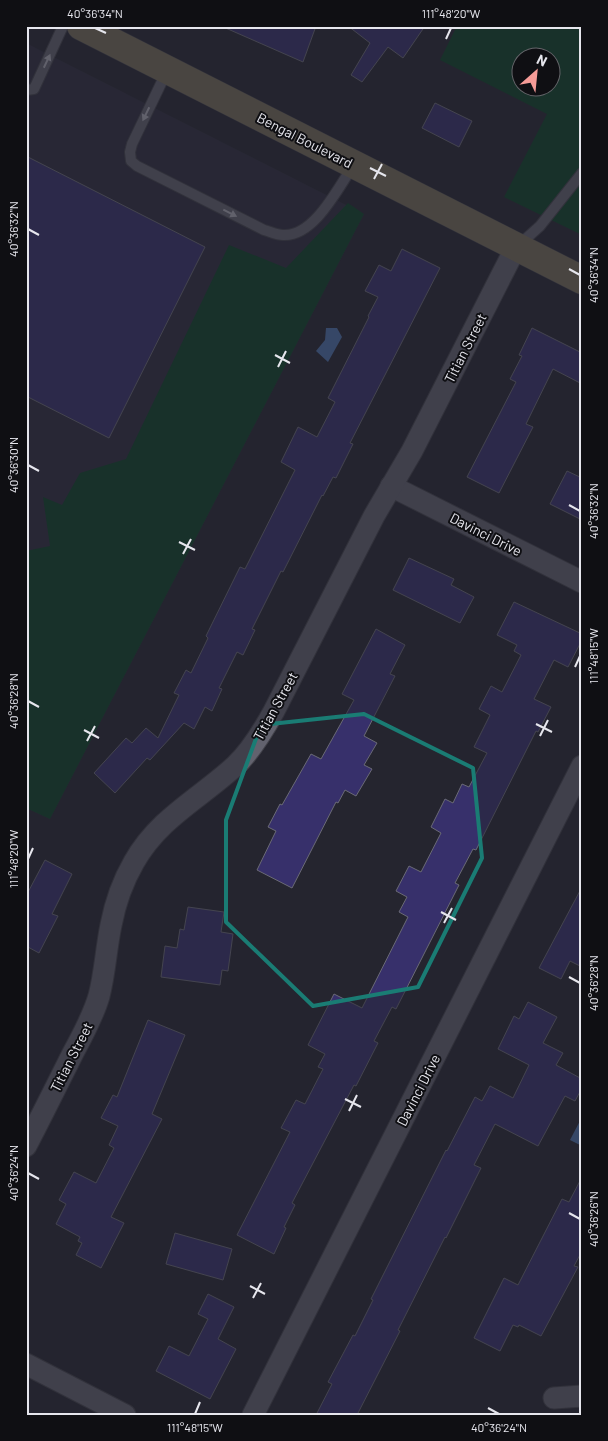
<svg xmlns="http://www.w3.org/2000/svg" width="608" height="1441" font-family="Barlow,sans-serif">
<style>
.built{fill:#2d2c3c}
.green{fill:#0a4125;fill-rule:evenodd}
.water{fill:#4c72ab}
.building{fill:#37306b;stroke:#6a6a76}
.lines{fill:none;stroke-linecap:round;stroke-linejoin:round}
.service-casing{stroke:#42424a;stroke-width:12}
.minor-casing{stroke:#42424a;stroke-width:23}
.secondary-casing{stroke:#42424a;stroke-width:29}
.service{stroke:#62626e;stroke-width:10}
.minor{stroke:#62626e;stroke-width:21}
.secondary{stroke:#766e58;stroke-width:28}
.oneway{fill:#ababb4}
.marked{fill:none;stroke:#1a7c74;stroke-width:4;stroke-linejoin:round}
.ticks{fill:none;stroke:#e6e6ed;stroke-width:2}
.labels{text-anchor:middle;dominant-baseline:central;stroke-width:4;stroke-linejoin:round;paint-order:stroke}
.street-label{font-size:14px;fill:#e6e6ed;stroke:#0f0f13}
.neatline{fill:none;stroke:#e6e6ed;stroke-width:2}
.ticks-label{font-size:12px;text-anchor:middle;fill:#e6e6ed}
</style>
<rect width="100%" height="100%" fill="#25252f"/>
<polygon class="built" points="26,43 364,214 50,819 26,808"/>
<g class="green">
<path d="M457,26H582V235L504,197L547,114L440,60ZM520,58H550V88H520Z"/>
<polygon points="348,203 364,214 50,819 26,808 26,551 50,546 43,497 62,505 80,473 126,459 229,245 286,268"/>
</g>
<g class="water">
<polygon points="326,328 337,328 342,337 328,362 316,351 325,340"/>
<polygon points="582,1117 582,1146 570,1140"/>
</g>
<g class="building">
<polygon points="221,26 316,26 303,62"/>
<polygon points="348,26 425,26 403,58 388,47 362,82 351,75 370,43"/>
<polygon points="435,103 472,121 459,147 422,128"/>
<polygon points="26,156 205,247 109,438 26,396"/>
<polygon points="402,249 440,268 350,443 353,444 336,478 333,477 323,496 322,495 283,572 281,571 252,629 255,630 243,655 237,652 219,688 222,689 212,711 205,707 194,729 184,723 150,760 147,758 115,793 94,773 126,738 132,743 146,728 158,738 179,695 174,693 186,670 191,673 208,638 206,636 240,567 245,569 295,470 281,462 298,427 317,437 335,402 328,398 369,317 368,316 378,297 365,291 379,265 391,271"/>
<polygon points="532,328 582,353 582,384 553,369 526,424 533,427 499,493 467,477 516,382 510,379 522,356 519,355"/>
<polygon points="567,471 582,478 582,520 550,504"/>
<polygon points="409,558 454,579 451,585 474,597 460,623 393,590"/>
<polygon points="514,602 582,634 582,640 568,667 554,660 534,699 551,707 538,732 536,731 476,850 473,849 455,883 459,885 396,1009 392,1007 374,1041 378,1043 356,1086 354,1085 292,1203 295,1205 284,1227 286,1228 274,1254 237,1235 290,1132 281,1128 296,1100 305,1104 323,1069 318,1067 325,1054 308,1045 334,994 362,1008 408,917 399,912 407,897 396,891 409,866 421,872 441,833 431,827 445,799 453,803 462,784 469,787 487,753 474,747 490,715 479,709 491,686 502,692 521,655 514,651 517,645 497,635"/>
<polygon points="376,629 405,645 390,674 395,676 364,736 377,743 364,765 372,769 356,796 345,790 338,803 336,802 292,888 257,870 276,831 268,827 280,804 282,805 311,754 321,759 354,700 342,694"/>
<polygon points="45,860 72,874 52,914 58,916 39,953 26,946 26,896"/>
<polygon points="582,887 582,967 570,961 561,979 539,968"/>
<polygon points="188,907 224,912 221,932 233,934 228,971 222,970 220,985 161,977 165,946 177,948 180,929 184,930"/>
<polygon points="528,1002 557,1017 543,1043 563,1053 556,1065 582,1079 582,1088 575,1101 565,1096 538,1146 495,1124 474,1165 481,1168 446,1238 445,1237 398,1330 400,1331 357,1415 316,1415 332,1384 328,1382 353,1335 355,1336 373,1300 371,1299 446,1150 447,1151 475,1097 482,1101 490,1086 513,1098 529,1065 498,1049 514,1016 519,1019"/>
<polygon points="148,1020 185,1035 152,1114 162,1119 111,1217 124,1223 101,1268 76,1255 82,1243 78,1241 80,1237 56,1224 66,1204 59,1200 74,1172 96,1183 114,1148 109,1145 118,1126 101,1118 113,1095 117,1097"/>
<polygon points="582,1177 582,1251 574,1266 578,1267 541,1336 519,1325 518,1327 513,1325 500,1351 474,1338 504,1278 518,1285 562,1199 569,1202"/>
<polygon points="175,1233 232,1249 223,1280 166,1264"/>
<polygon points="208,1294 234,1307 218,1339 236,1349 210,1399 156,1371 169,1346 189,1356 208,1319 198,1314"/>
</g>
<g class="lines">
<g class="service-casing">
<g id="service">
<path d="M167,71L132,144L130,152L131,161L137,166L264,230C271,232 277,235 283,235C314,237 338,188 353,166"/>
<polyline points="26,90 34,89 63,26"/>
<polyline points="519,245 540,226 582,173"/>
</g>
</g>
<g class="minor-casing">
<g id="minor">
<polyline points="391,486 582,582"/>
<path d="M26,1146C42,1115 57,1085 72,1055C82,1036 93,1017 99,996C105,973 106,949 111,925C115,904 123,881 134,862C159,818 199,799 235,766C251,751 263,731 274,711L374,516L412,451L516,247"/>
<polyline points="26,1364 125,1415"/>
<polyline points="554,1398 582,1396"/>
<polyline points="253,1415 582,766"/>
</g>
</g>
<g class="secondary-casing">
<polyline id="secondary" points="81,26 582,280"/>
</g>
<use href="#service" class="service"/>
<use href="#minor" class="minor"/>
<use href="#secondary" class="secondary"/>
</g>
<defs><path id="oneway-solid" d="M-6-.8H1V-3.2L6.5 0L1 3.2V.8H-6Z" transform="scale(1.25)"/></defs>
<g class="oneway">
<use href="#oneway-solid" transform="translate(47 61) rotate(-65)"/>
<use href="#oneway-solid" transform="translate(146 114) rotate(116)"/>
<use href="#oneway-solid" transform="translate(230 213) rotate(27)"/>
</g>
<path d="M0 0H608V1441H0ZM364,714L473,768L482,858L418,987L313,1006L226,922V820L261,725Z" fill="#25252f" fill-opacity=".55" fill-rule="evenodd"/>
<path class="marked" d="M364,714L473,768L482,858L418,987L313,1006L226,922V820L261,725Z"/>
<path class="ticks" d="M95,28L106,33M446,39L451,28M370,168L386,176M374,179L382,164M28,229L39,235M569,269L580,275M275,355L290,363M278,367L286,351M28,465L39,471M569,505L580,511M179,542L195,550M183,554L191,539M575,667L580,656M28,701L39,707M536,724L552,732M84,730L99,738M540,736L548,720M87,741L95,726M28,859L33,848M441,912L456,920M444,923L452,908M569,977L580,983M345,1099L361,1107M349,1111L357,1095M28,1173L39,1179M569,1213L580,1219M250,1286L265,1294M253,1298L261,1283M488,1408L499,1414M195,1414L200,1402"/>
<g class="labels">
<g class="street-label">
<text transform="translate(305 140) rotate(27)">Bengal Boulevard</text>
<text transform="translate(465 348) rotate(-63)">Titian Street</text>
<text transform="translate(486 534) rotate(27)">Davinci Drive</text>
<text transform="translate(275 706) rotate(-61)">Titian Street</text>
<text transform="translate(71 1057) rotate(-63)">Titian Street</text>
<text transform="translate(418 1090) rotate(-63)">Davinci Drive</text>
</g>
</g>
<rect width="608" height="1441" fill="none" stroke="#0f0f13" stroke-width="55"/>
<g transform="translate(536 72) rotate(27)"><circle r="24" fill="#0f0f13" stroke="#65656a"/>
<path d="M0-4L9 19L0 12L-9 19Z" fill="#f59b97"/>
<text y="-8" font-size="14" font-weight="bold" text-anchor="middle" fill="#e6e6ed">N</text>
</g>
<rect x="28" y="28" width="552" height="1386" class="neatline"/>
<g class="ticks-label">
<text x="95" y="18">40°36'34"N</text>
<text x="451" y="18">111°48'20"W</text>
<text transform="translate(14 229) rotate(-90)" y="4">40°36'32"N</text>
<text transform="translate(594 275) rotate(-90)" y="4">40°36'34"N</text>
<text transform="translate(14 465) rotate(-90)" y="4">40°36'30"N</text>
<text transform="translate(594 511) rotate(-90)" y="4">40°36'32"N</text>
<text transform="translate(594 656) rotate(-90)" y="4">111°48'15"W</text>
<text transform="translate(14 701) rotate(-90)" y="4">40°36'28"N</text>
<text transform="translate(14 859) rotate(-90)" y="4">111°48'20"W</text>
<text transform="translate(594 983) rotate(-90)" y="4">40°36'28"N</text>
<text transform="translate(14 1173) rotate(-90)" y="4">40°36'24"N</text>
<text transform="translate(594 1219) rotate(-90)" y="4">40°36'26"N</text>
<text x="195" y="1432">111°48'15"W</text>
<text x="499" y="1432">40°36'24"N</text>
</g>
</svg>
